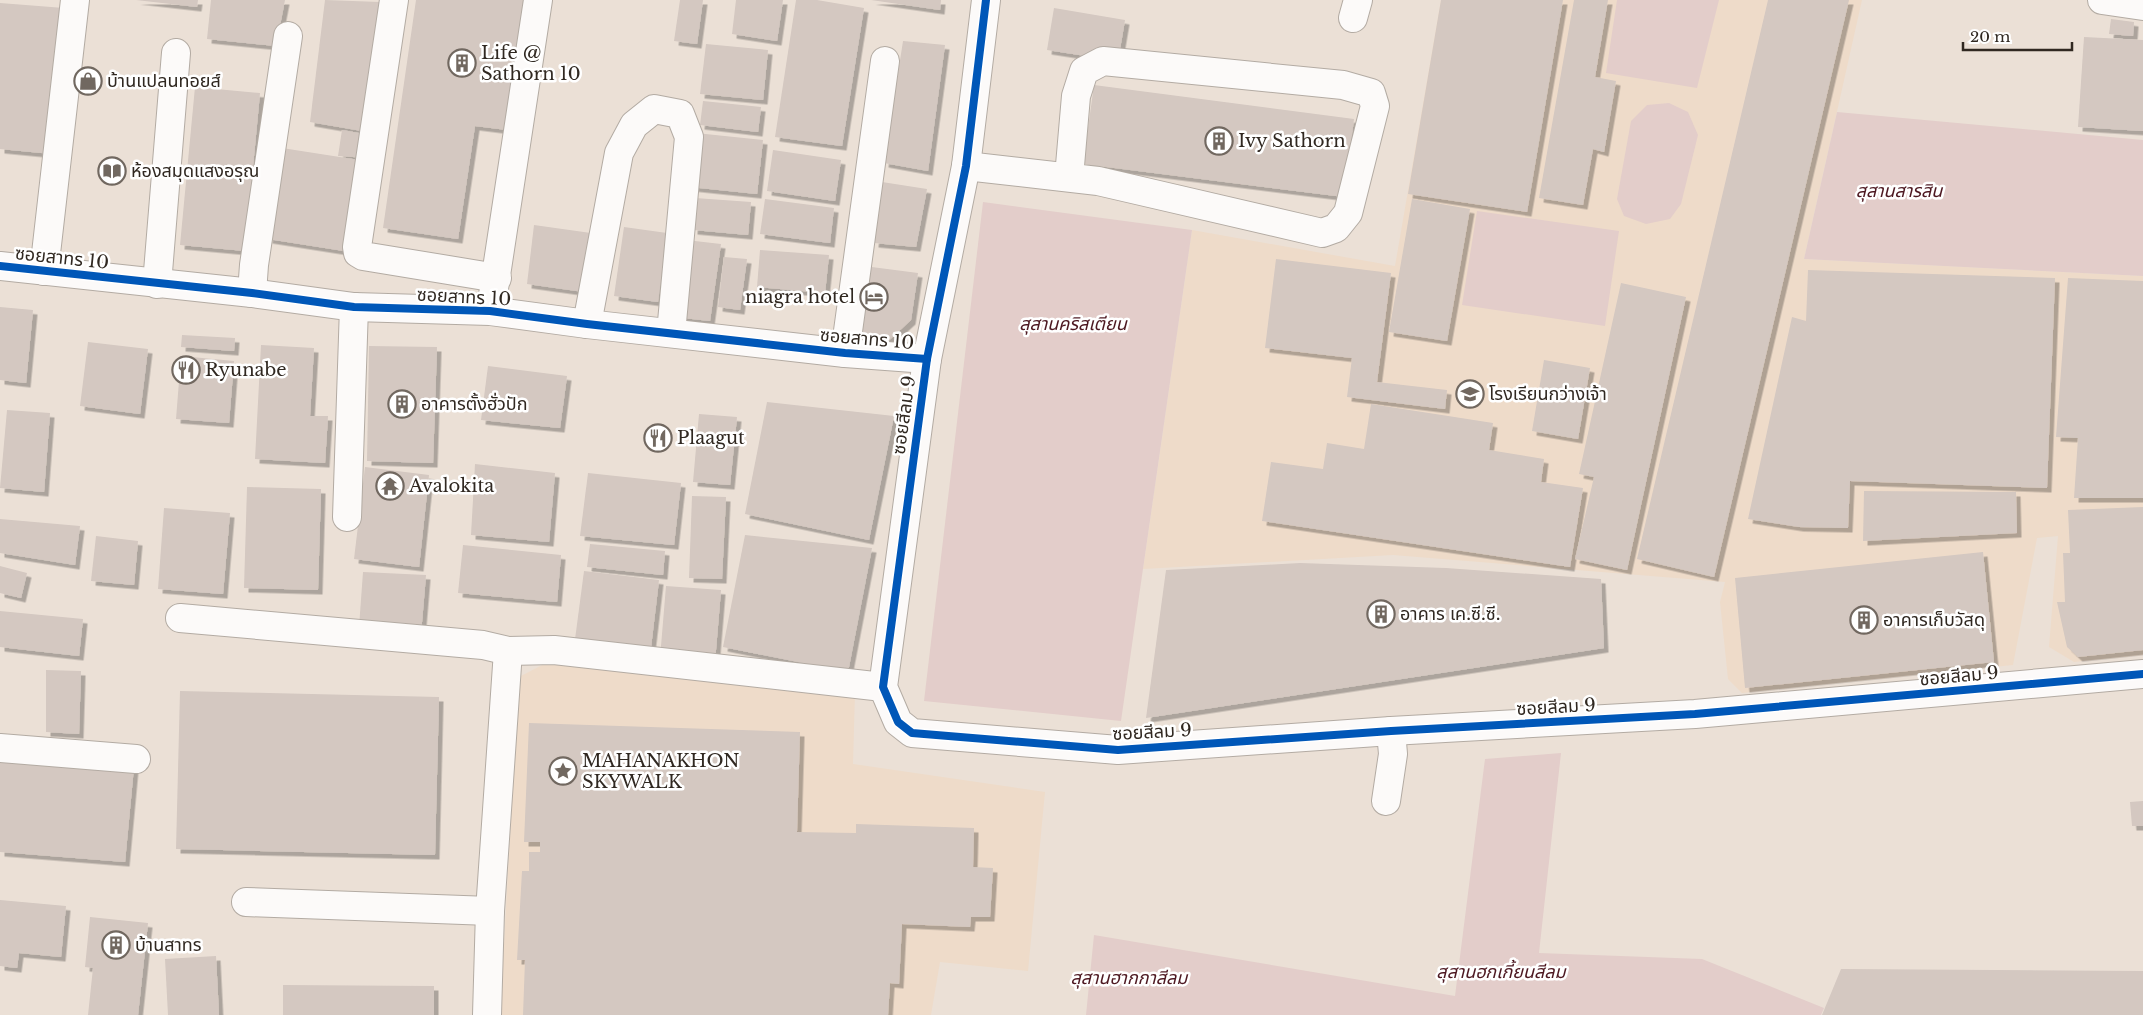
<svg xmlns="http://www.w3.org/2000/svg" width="2143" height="1015" font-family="'Libre Baskerville','Noto Sans Thai',serif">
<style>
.built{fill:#eedbc9}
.green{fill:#e3cdca}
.building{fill:#d4c8c1;filter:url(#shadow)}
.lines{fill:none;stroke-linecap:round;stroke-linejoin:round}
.minor-casing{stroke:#b3aba3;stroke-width:30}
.minor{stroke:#fcfaf9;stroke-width:28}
.cycleway-casing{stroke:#fff;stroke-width:11}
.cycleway{stroke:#0057b8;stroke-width:8}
.labels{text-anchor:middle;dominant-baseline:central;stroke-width:5;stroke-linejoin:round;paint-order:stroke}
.poi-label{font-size:18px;fill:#302821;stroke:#fff;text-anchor:start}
.park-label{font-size:18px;font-style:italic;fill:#4d1821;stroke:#fff}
.street-label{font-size:18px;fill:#302821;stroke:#fff}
</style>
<defs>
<filter id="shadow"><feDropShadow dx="4.5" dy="4.5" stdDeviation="0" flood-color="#0004"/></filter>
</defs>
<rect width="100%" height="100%" fill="#ebe0d6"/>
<g class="built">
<polygon points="1441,0 1862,0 1804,259 2143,276 2143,655 2074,662 2049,647 2058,536 2037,538 2013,665 1742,693 1728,679 1720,602 1725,582 1393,555 1143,569 1192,230 1395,266"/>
<polygon points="548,662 855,692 853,764 1045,792 1028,971 940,962 931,1015 500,1015 519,677"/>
</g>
<g class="green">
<polygon points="1617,0 1719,0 1697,88 1606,73"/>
<polygon points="1669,103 1688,112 1698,135 1681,204 1670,219 1646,224 1624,216 1617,199 1631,121 1647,105"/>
<polygon points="1837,112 2143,140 2143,276 1804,259"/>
<polygon points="983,202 1192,230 1121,721 924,701"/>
<polygon points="1477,211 1619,231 1605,326 1462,305"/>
<polygon points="1561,753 1539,953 1702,959 1824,1008 1821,1015 1086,1015 1094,935 1455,996 1485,759"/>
</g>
<g class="building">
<polygon points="136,0 198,0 197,7"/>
<polygon points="211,0 285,0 276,46 207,39"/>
<polygon points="325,0 380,2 362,131 310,122"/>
<polygon points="416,0 525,0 507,130 475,126 458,239 383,228"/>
<polygon points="680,0 703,0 697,44 674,41"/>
<polygon points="736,0 783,0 777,41 732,34"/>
<polygon points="796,0 817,0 864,8 842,146 775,137"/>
<polygon points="871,0 941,0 940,10"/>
<polygon points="1441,0 1563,0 1527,212 1408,194"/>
<polygon points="1574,0 1608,0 1595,77 1616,81 1604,152 1593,149 1583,205 1539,198"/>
<polygon points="1768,0 1849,0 1714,577 1637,559"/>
<polygon points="0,3 64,8 52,154 0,149"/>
<polygon points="1054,8 1125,20 1118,61 1047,50"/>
<polygon points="2111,19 2134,22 2133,36 2109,34"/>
<polygon points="2084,37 2143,40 2143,131 2078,127"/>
<polygon points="903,41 945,45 928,171 884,163"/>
<polygon points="706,44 768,50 763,100 700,94"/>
<polygon points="1094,85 1354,119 1344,197 1083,164"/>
<polygon points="195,87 260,93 245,251 180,245"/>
<polygon points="703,101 761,107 758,132 700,125"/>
<polygon points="342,130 370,135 368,158 338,156"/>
<polygon points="696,133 763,140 757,194 690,187"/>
<polygon points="282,148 359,160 344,251 268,239"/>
<polygon points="773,150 841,160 835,201 767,191"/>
<polygon points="882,182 927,189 916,247 874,243"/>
<polygon points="695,198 751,202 748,235 693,230"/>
<polygon points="765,199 834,208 830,243 760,234"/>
<polygon points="1412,199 1470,209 1447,341 1389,332"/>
<polygon points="534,225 598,234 591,293 527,284"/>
<polygon points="624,227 667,233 658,302 614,296"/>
<polygon points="686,240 721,244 710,321 674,317"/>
<polygon points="760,250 829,255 825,293 757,287"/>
<polygon points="724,257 747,259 740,310 718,307"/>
<polygon points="1276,259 1391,273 1377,382 1447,390 1445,409 1347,397 1352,358 1265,348"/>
<polygon points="864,266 918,273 911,320 886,343 854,340"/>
<polygon points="1808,270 2055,278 2047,488 1850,481 1848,528 1799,527 1748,519 1792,317 1806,321"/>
<polygon points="2068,278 2143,281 2143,498 2074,498 2078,438 2056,437"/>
<polygon points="1621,283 1686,297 1627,570 1575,559 1594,477 1579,474"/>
<polygon points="0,307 33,310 26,383 0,380"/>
<polygon points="182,335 235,338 234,351 181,347"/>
<polygon points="88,342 148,349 140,414 80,406"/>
<polygon points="261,345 314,348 310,416 328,416 325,463 255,459"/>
<polygon points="369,346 437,347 433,463 367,461"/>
<polygon points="181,356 234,361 229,423 176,419"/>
<polygon points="1544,360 1590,368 1578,439 1532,431"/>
<polygon points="488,366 567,376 560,428 481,420"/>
<polygon points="767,402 894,416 869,540 745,514"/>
<polygon points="1371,404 1493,423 1489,450 1544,459 1541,482 1583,488 1570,567 1262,521 1271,462 1323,469 1327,443 1364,449"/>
<polygon points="7,410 50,413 44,492 0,488"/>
<polygon points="699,414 737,417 730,485 693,482"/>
<polygon points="475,464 555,473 549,542 471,535"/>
<polygon points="365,467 429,475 419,567 354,559"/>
<polygon points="588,473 681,483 674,545 580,536"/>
<polygon points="247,487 321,489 318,590 244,588"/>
<polygon points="1864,491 2016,492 2017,533 1863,541"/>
<polygon points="692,496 726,497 722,579 689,578"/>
<polygon points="2143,507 2143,650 2078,657 2067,647 2057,602 2065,602 2063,553 2070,553 2068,510"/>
<polygon points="164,508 230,513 223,594 158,589"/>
<polygon points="0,519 80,526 75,565 0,553"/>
<polygon points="745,535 872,548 848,672 723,647"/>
<polygon points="96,536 138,541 134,585 91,581"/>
<polygon points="590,544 665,551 663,575 587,567"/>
<polygon points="463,545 561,555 557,602 458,593"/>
<polygon points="1983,552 1994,662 1745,688 1735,578"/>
<polygon points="1300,563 1446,568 1601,579 1604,648 1146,718 1166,570"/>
<polygon points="0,566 27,573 21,598 0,593"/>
<polygon points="584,571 659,580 650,656 574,647"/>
<polygon points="363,572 426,575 421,634 359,627"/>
<polygon points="666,586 721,590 715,662 660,658"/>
<polygon points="0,611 83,619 79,656 0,647"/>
<polygon points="46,670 81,671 79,734 46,732"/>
<polygon points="180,691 439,697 435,855 176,849"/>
<polygon points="529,723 800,732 797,832 856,833 856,824 974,828 973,867 993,868 990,917 971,917 970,927 902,924 899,984 890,983 888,1015 523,1015 525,960 517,960 522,871 529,871 529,852 540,852 540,842 524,842"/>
<polygon points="0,756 134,767 125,862 0,852"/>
<polygon points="2143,801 2143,826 2132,826 2130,802"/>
<polygon points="0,900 66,906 61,957 19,953 17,968 0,966"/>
<polygon points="90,917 148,923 138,1015 88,1015 93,968 85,967"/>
<polygon points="216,956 219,1015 168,1015 165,959"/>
<polygon points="1841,969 2143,971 2143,1015 1822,1015"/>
<polygon points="283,985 434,986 434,1015 283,1015"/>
</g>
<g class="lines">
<g class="minor-casing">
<g id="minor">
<polyline points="394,0 357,247 358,253 363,256 497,278"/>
<polyline points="986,0 966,166 927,359 883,687 898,722 912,733 1118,750 1391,731 1695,714 2143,674"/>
<polyline points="2102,0 2143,6"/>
<polyline points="1353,18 1358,0"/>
<polyline points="966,166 1098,181 1322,233 1336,228 1348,213 1375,106 1371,93 1343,85 1103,61 1084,71 1076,96 1069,177"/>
<polyline points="0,266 252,293 354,307 490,311 587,324 845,353 927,359"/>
<polyline points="44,271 75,0"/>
<polyline points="157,284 176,53"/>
<polyline points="252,293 254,265 288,36"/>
<polyline points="493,295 538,0"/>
<polyline points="587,324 619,153 634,125 654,109 680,114 689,137 671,333"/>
<polyline points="845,353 885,61"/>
<polyline points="347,517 354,307"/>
<polyline points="180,618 483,645 508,651"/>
<polyline points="0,748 136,759"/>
<polyline points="1386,801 1393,754 1391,731"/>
<polyline points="246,902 490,911"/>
<polyline points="487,1015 490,911 508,651 554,650 883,687"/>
</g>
</g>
<use href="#minor" class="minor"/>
<g class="cycleway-casing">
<g id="cycleway">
<polyline points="986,0 966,166 927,359 883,687 898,722 912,733 1118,750 1391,731 1695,714 2143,674"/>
<polyline points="0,266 252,293 354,307 490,311 587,324 845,353 927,359"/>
</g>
</g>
<use href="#cycleway" class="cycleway"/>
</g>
<defs>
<g id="building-ring" transform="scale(1.4375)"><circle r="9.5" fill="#fff" stroke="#716860" stroke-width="1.5"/><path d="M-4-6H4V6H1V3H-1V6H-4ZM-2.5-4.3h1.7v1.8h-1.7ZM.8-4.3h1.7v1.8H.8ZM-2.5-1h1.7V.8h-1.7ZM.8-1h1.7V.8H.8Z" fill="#716860"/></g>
<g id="shop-ring" transform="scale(1.4375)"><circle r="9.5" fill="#fff" stroke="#716860" stroke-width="1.5"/><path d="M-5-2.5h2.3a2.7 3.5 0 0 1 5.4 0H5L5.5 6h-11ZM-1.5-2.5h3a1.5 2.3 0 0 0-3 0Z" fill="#716860"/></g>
<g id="library-ring" transform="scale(1.4375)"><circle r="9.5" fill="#fff" stroke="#716860" stroke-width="1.5"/><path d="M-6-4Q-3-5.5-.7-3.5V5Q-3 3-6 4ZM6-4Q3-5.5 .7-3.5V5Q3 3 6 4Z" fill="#716860"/></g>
<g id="hotel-ring" transform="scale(1.4375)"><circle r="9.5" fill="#fff" stroke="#716860" stroke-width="1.5"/><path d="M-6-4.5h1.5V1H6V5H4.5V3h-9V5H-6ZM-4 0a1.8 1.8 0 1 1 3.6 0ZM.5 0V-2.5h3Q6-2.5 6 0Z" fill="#716860"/></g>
<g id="restaurant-ring" transform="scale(1.4375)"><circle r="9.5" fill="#fff" stroke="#716860" stroke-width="1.5"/><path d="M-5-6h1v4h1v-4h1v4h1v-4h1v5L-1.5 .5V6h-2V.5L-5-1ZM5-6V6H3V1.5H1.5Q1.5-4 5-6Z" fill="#716860"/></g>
<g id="school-ring" transform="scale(1.4375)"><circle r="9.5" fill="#fff" stroke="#716860" stroke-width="1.5"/><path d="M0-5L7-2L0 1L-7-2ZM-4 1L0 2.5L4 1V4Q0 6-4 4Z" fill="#716860"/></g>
<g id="temple-ring" transform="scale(1.4375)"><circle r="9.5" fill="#fff" stroke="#716860" stroke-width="1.5"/><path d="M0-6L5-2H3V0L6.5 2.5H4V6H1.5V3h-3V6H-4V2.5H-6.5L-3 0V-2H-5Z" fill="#716860"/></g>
<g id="sight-ring" transform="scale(1.4375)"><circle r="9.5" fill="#fff" stroke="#716860" stroke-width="1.5"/><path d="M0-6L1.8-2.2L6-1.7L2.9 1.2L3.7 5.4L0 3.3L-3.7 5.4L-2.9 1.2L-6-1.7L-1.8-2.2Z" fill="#716860"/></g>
</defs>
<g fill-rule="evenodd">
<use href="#building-ring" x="462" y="63"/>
<use href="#shop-ring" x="88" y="81"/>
<use href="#building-ring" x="1219" y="141"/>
<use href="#library-ring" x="112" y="171"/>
<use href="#hotel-ring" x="874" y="297"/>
<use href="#restaurant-ring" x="186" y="370"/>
<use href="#school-ring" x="1470" y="394"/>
<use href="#building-ring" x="402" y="404"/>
<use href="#restaurant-ring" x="658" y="438"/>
<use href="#temple-ring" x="390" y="486"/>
<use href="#building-ring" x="1381" y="614"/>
<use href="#building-ring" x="1864" y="620"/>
<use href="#sight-ring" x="563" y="771"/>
<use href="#building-ring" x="116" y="945"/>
</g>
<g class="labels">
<g class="poi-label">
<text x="481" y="53">Life @<tspan x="481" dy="21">Sathorn 10</tspan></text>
<text x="107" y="81">บ้านแปลนทอยส์</text>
<text x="1238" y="141">Ivy Sathorn</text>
<text x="131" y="171">ห้องสมุดแสงอรุณ</text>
<text x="855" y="297" text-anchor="end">niagra hotel</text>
<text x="205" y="370">Ryunabe</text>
<text x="1489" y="394">โรงเรียนกว่างเจ้า</text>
<text x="421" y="404">อาคารตั้งฮั่วปัก</text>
<text x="677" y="438">Plaagut</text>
<text x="409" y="486">Avalokita</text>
<text x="1400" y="614">อาคาร เค.ซี.ซี.</text>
<text x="1883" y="620">อาคารเก็บวัสดุ</text>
<text x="582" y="761">MAHANAKHON<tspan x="582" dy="21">SKYWALK</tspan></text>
<text x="135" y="945">บ้านสาทร</text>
</g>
<g class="park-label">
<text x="1899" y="191">สุสานสารสิน</text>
<text x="1073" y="324">สุสานคริสเตียน</text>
<text x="1501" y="972">สุสานฮกเกี้ยนสีลม</text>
<text x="1129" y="978">สุสานฮากกาสีลม</text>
</g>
<g class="street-label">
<text transform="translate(62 258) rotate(6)">ซอยสาทร 10</text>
<text transform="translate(464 297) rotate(3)">ซอยสาทร 10</text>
<text transform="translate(867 339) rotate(5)">ซอยสาทร 10</text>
<text transform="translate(904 415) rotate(-82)">ซอยสีลม 9</text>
<text transform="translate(1959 676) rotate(-5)">ซอยสีลม 9</text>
<text transform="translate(1556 707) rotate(-3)">ซอยสีลม 9</text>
<text transform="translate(1152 732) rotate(-3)">ซอยสีลม 9</text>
</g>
</g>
<path d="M1963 42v8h109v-8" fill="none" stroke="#302821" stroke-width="2.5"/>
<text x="1970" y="42" font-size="15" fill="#302821" stroke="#ffffff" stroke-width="4" paint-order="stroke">20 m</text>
</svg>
